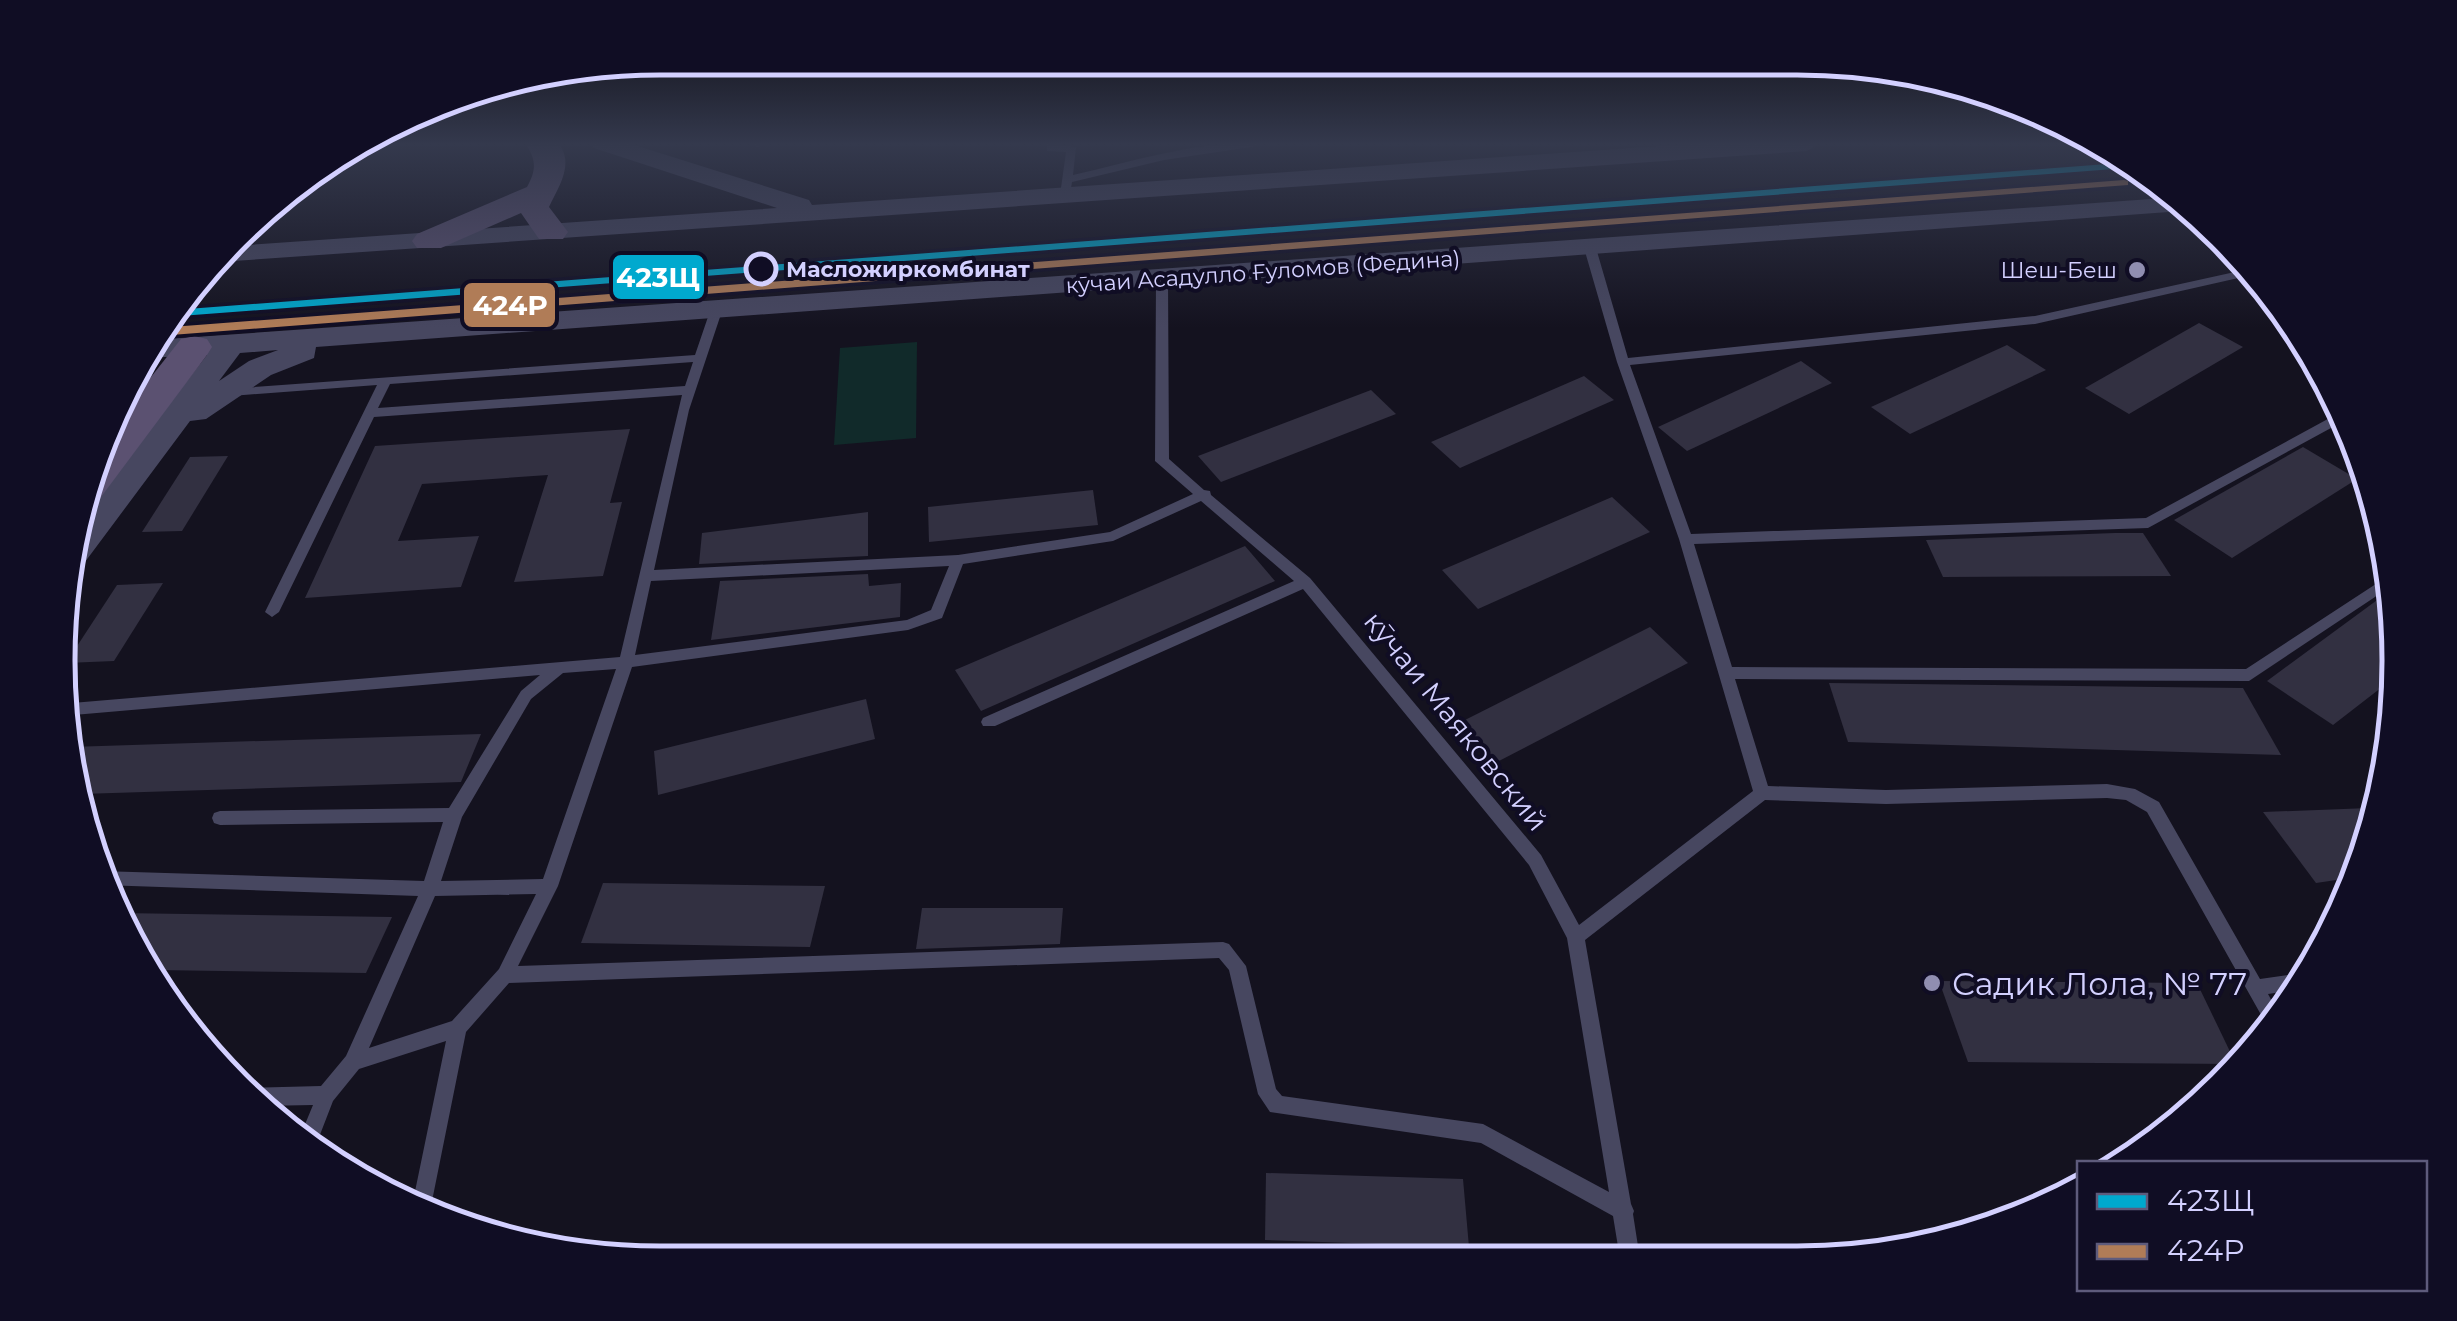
<svg xmlns="http://www.w3.org/2000/svg" width="2457" height="1321" font-family="Montserrat,sans-serif">
<style>
.green{fill:#112a2a}
.building{fill:#323041}
.lines{fill:none;stroke-linecap:round;stroke-linejoin:round}
.service{fill:#474760;fill-rule:evenodd}
.tertiary{fill:#474760;fill-rule:evenodd}
.primary{fill:#5b5171;fill-rule:evenodd}
.rail{stroke:#3f5869;stroke-width:6;stroke-dasharray:11 10;stroke-linecap:butt}
.rail-1-casing{stroke:#100d24;stroke-width:7}
.rail-2-casing{stroke:#100d24;stroke-width:7}
.rail-1{fill:#00a9ce;fill-rule:evenodd}
.rail-2{fill:#b07c57;fill-rule:evenodd}
.stop-dot{fill:#100d24;stroke:#d3d0ff;stroke-width:5}
.poi-dot{fill:#908eb1;stroke:#100d24;stroke-width:4}
.labels{text-anchor:middle;dominant-baseline:central;stroke-width:8;stroke-linejoin:round;paint-order:stroke}
.far-stop-label{font-size:22px;font-weight:bold;fill:#d3d0ff;stroke:#100d24;text-anchor:start}
.far-poi-label{font-size:22px;fill:#d3d0ff;stroke:#100d24;text-anchor:end}
.far-street-label{font-size:22px;fill:#d3d0ff;stroke:#100d24}
.street-label{font-size:28px;fill:#d3d0ff;stroke:#100d24}
.near-poi-label{font-size:32px;fill:#d3d0ff;stroke:#100d24;text-anchor:start}
.rim{fill:none;stroke:#d3d0ff;stroke-width:5}
.line-badge{stroke:#100d24;stroke-width:4}
.badge-label{font-size:28px;text-anchor:middle;font-weight:bold;fill:#fff}
</style>
<rect width="100%" height="100%" fill="#14121f"/>
<polygon class="green" points="917,342 916,438 834,445 840,348"/>
<g class="building">
<polygon points="2199,323 2243,347 2129,414 2085,388"/>
<polygon points="2007,345 2046,370 1910,434 1871,407"/>
<polygon points="1801,361 1832,383 1687,451 1658,427"/>
<polygon points="1584,376 1614,400 1460,468 1431,442"/>
<polygon points="1371,390 1396,414 1221,482 1198,456"/>
<polygon points="630,429 610,503 622,502 603,576 514,582 548,475 422,484 398,541 479,536 461,587 305,598 375,446"/>
<polygon points="2303,447 2357,479 2232,558 2174,520"/>
<polygon points="228,456 182,531 142,532 190,457"/>
<polygon points="1093,490 1098,525 929,542 928,507"/>
<polygon points="1612,497 1650,532 1478,609 1442,570"/>
<polygon points="868,512 868,556 699,564 702,533"/>
<polygon points="2115,533 2143,533 2171,576 1943,577 1926,540"/>
<polygon points="1245,546 1275,581 981,711 955,670"/>
<polygon points="868,574 869,586 901,583 900,617 711,640 720,581"/>
<polygon points="163,583 114,661 66,663 117,585"/>
<polygon points="2384,595 2395,677 2333,725 2267,681"/>
<polygon points="1650,627 1688,663 1497,762 1461,722"/>
<polygon points="1829,683 2243,688 2281,755 1848,742"/>
<polygon points="866,699 875,739 658,795 654,751"/>
<polygon points="481,734 461,782 81,794 70,747"/>
<polygon points="2369,808 2350,878 2316,883 2263,812"/>
<polygon points="603,883 825,886 810,947 581,943"/>
<polygon points="922,908 1063,908 1060,944 916,949"/>
<polygon points="118,913 392,917 366,973 156,970"/>
<polygon points="1939,981 2197,983 2236,1064 1968,1062"/>
<polygon points="1266,1173 1463,1179 1469,1247 1265,1240"/>
</g>
<g class="lines">
<g class="service">
<polygon points="743,143 762,143 763,144 758,147"/>
<path d="M1047,143L1076,147L1073,175C1134,161 1200,140 1263,143L1258,146L1164,160L1072,182L1071,188L1066,191L1061,188L1066,152L1047,151Z"/>
<path d="M1590,245L1596,248L1628,358L2035,316L2253,268L2256,274L2035,324L1630,365L1691,534L2146,518L2337,414L2342,422L2148,528L1694,544L1732,667L2246,669L2382,580L2384,591L2249,681L1735,679L1768,786L1886,790L2107,784L2135,789L2159,802L2260,979L2301,973L2306,975L2295,990L2268,994L2279,1014L2269,1029L2147,812L2126,800L2107,798L1886,804L1765,800L1585,940L1631,1204L1634,1211L1633,1214L1640,1259H1620L1613,1216L1481,1143L1270,1112L1258,1094L1229,970L1219,958L509,983L466,1032L430,1211L412,1206L446,1041L359,1069L333,1101L316,1145L301,1134L313,1105L261,1106L241,1092L248,1088L321,1086L346,1056L418,896L102,885L100,871L424,881L443,822L220,825L214,823L212,818L214,813L220,811L449,808L521,691L540,675L62,716L60,704L620,657L682,395L374,417L279,612L272,617L265,612L377,385L231,396L227,395V389L695,355L710,311L716,307L722,311L689,410L654,570L958,555L1110,532L1193,494L1155,461L1156,279L1162,276L1168,279L1169,459L1204,490L1210,491L1211,495L1310,578L1541,855L1579,925L1753,791L1679,539L1617,362L1584,248ZM693,362L685,386L378,408L390,384ZM1201,501L1294,581L983,718L981,722L983,726H995L1303,589L1529,865L1567,938L1609,1192L1483,1124L1282,1096L1276,1089L1246,966L1229,944L1223,942L518,966L558,886L632,667L908,630L942,618L963,564L1113,541ZM949,566L931,610L907,620L635,655L651,581ZM616,669L543,879L441,881L462,817L531,699L563,673ZM536,894L499,969L452,1021L369,1048L435,896Z"/>
</g>
<g class="tertiary">
<polygon points="591,143 628,143 809,200 812,205 1703,143 1820,143 1807,151 219,262 234,246 777,208 594,148"/>
<path d="M2165,198L2182,211L316,347L314,358L271,375L206,419L190,421L85,562L72,565L76,524L207,355L144,358L152,340ZM278,350L249,361L219,381L240,353Z"/>
</g>
<g class="primary">
<path d="M525,143H558C575,163 559,186 549,207L568,232L563,239H539L521,213L441,248H417L412,241L417,234L527,187C537,169 536,159 525,143Z"/>
<polygon points="194,336 207,339 212,347 207,355 98,501 79,503 114,424 181,339"/>
</g>
<polyline class="rail" points="158,327 163,327"/>
<g class="rail-1-casing">
<polygon id="rail-1" points="2120,163 2127,168 167,317 174,310"/>
</g>
<g class="rail-2-casing">
<polygon id="rail-2" points="2124,180 2128,181 2128,185 171,335 165,331 171,327"/>
</g>
<use href="#rail-1" class="rail-1"/>
<use href="#rail-2" class="rail-2"/>
</g>
<linearGradient id="sky" x2="0" y2="1"><stop stop-color="#0b0a11"/><stop offset="0.44" stop-color="#34394d"/><stop offset="1" stop-color="#34394d" stop-opacity="0"/></linearGradient>
<rect width="2457" height="328" fill="url(#sky)"/>
<circle class="stop-dot" cx="761" cy="269" r="15"/>
<g class="poi-dot">
<circle cx="2137" cy="270" r="10"/>
<circle cx="1932" cy="983" r="10"/>
</g>
<g class="labels">
<g class="far-stop-label">
<text x="786" y="269">Масложиркомбинат</text>
</g>
<g class="far-poi-label">
<text x="2117" y="270">Шеш-Беш</text>
</g>
<g class="far-street-label">
<text transform="translate(1263 272) rotate(-4)">кӯчаи Асадулло Ғуломов (Федина)</text>
</g>
<g class="street-label">
<text transform="translate(1456 721) rotate(51)">кӯчаи Маяковский</text>
</g>
<g class="near-poi-label">
<text x="1952" y="983">Садик Лола, № 77</text>
</g>
</g>
<path d="M0 0H2457V1321H0ZM660 75H1797A585 585 0 0 1 2382 660V661A585 585 0 0 1 1797 1246H660A585 585 0 0 1 75 661V660A585 585 0 0 1 660 75Z" fill="#100d24" fill-rule="evenodd"/>
<path class="rim" d="M660 75H1797A585 585 0 0 1 2382 660V661A585 585 0 0 1 1797 1246H660A585 585 0 0 1 75 661V660A585 585 0 0 1 660 75Z"/>
<g class="line-badge">
<rect x="611" y="253" width="95" height="48" rx="10" fill="#00a9ce"/>
<rect x="462" y="281" width="95" height="48" rx="10" fill="#b07c57"/>
</g>
<g class="badge-label">
<text x="658" y="287">423Щ</text>
<text x="510" y="315">424Р</text>
</g>
<rect x="2077" y="1161" width="350" height="130" fill="#100d24" stroke="#5e5b7c" stroke-width="2.5"/>
<rect x="2097" y="1194" width="50" height="15" fill="#00a9ce" stroke="#5e5b7c" stroke-width="2.5"/>
<text x="2167" y="1211" font-size="30" fill="#d3d0ff">423Щ</text>
<rect x="2097" y="1244" width="50" height="15" fill="#b07c57" stroke="#5e5b7c" stroke-width="2.5"/>
<text x="2167" y="1261" font-size="30" fill="#d3d0ff">424Р</text>
</svg>
